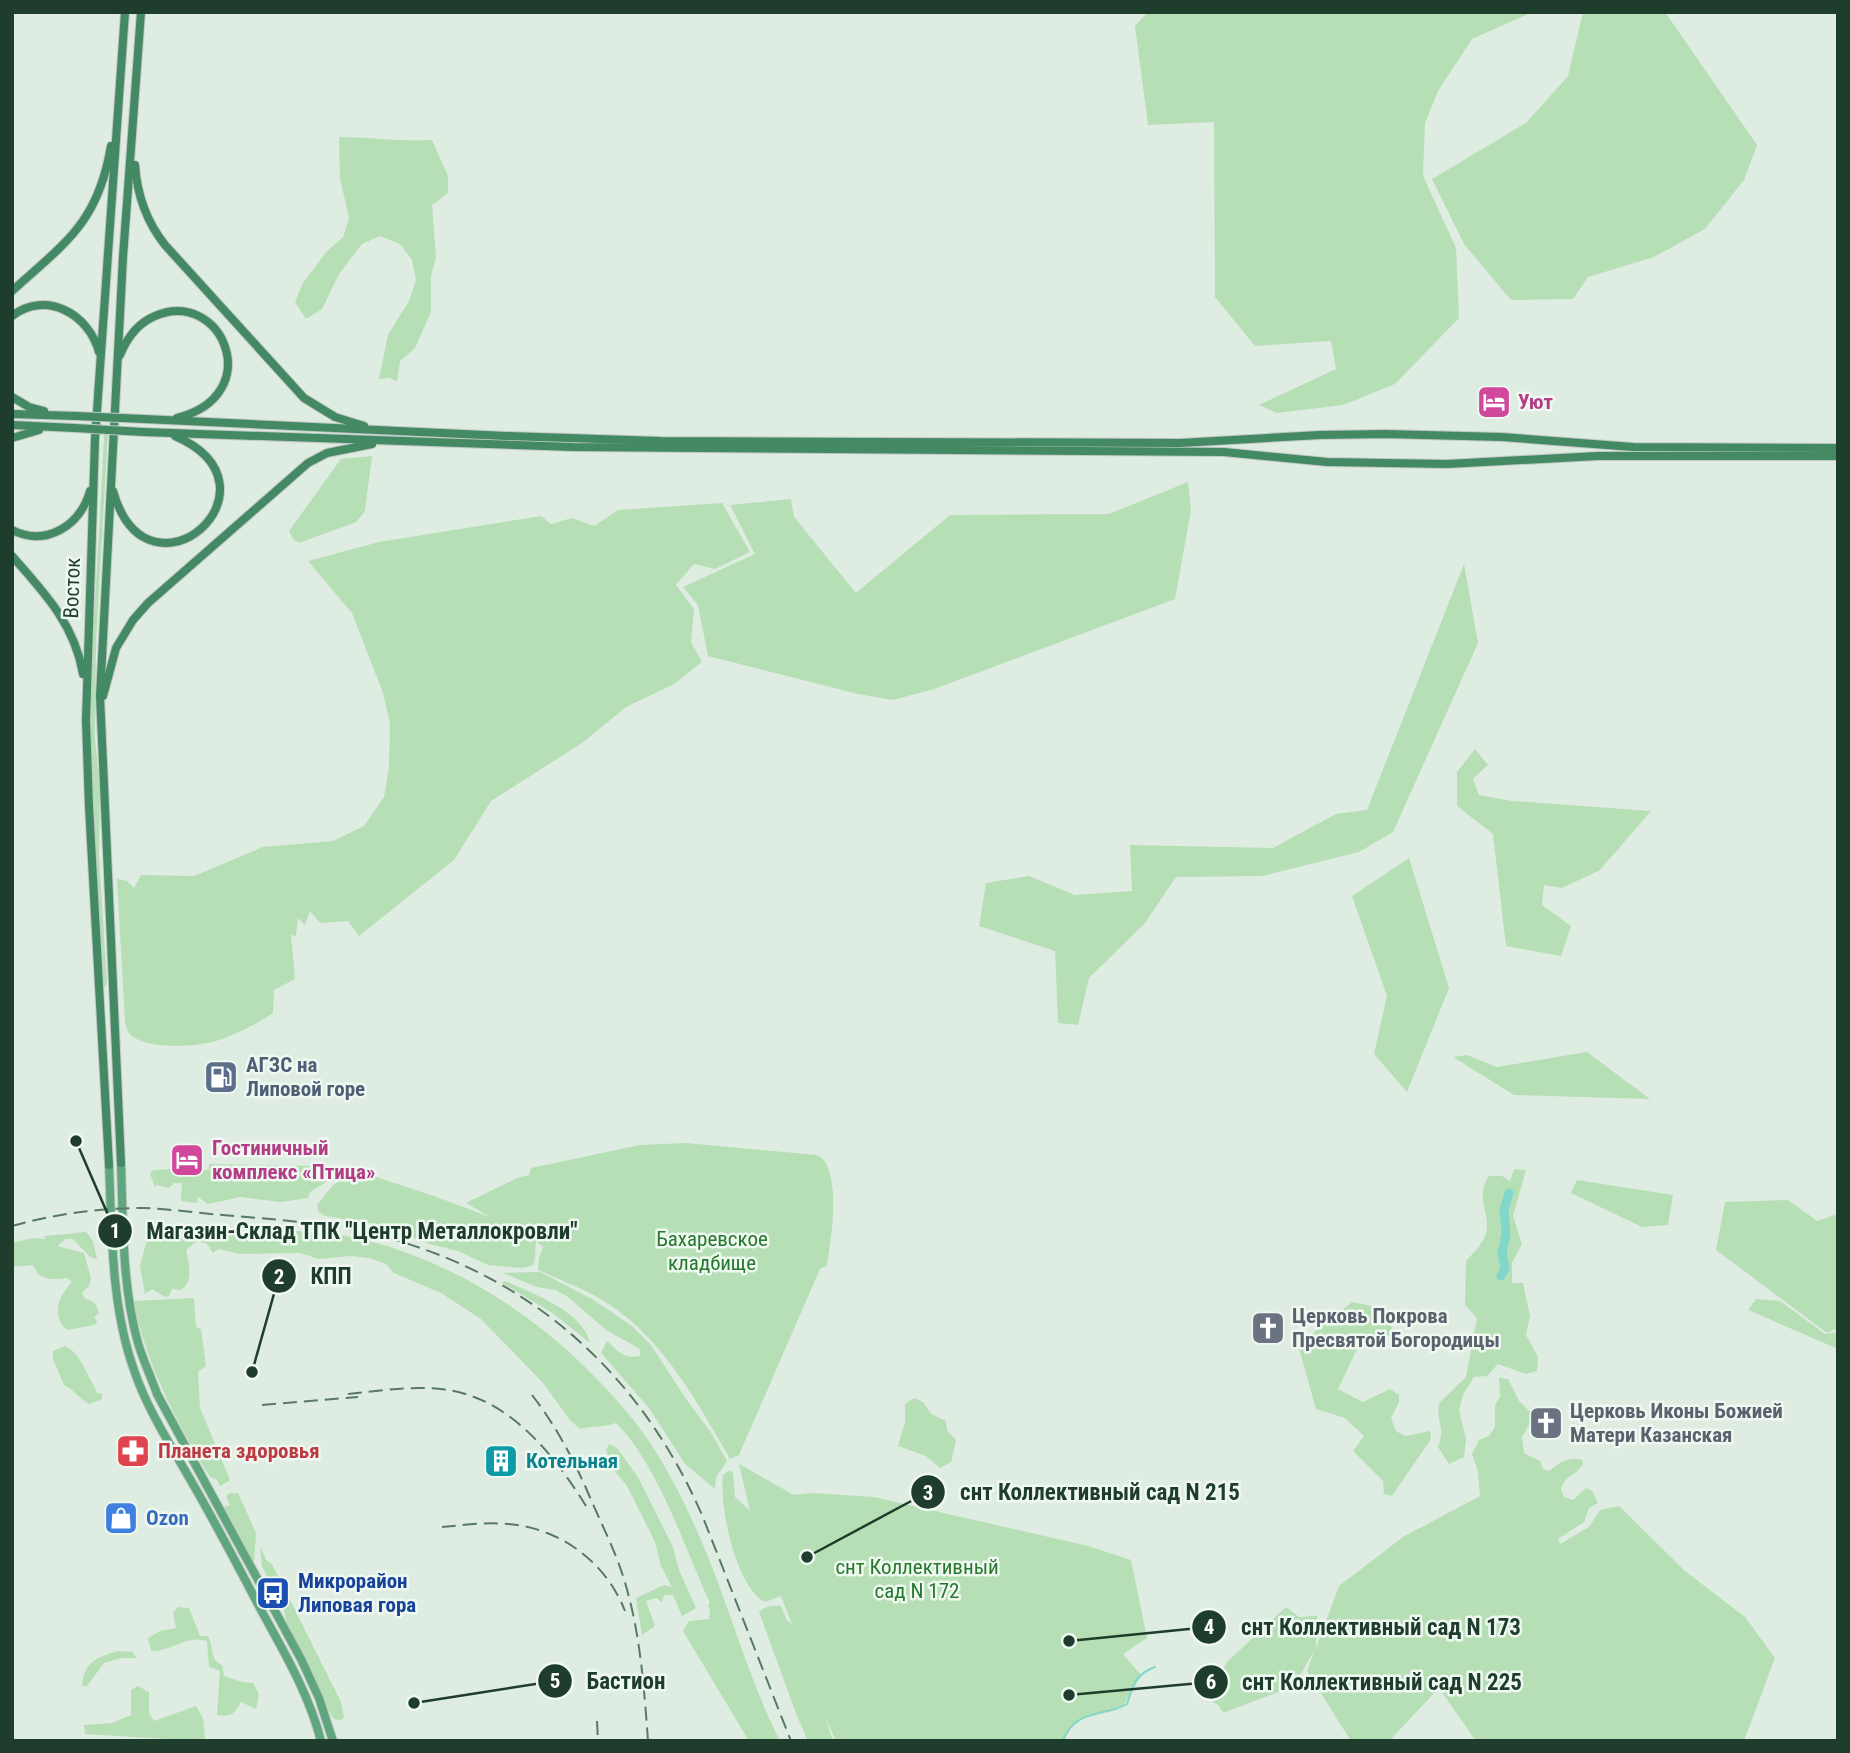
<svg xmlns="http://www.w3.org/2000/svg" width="1850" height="1753" font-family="'Roboto Condensed',sans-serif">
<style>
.green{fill:#b6dfb5}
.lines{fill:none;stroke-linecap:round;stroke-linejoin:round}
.stream{stroke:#81d7ca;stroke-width:2}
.river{stroke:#81d7ca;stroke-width:9}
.primary-casing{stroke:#c0c9c4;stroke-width:10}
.trunk-casing{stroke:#c0c9c4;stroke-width:10}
.primary{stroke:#5fa67e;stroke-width:8}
.trunk{stroke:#438964;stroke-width:8}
.rail{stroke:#587966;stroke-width:2;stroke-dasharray:14 7;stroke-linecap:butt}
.trunk-bridge-casing{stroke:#c0c9c4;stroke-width:10;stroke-linecap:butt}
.trunk-bridge{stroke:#438964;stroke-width:8}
.labels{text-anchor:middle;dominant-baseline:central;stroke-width:5;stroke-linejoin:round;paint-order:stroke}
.hotel-label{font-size:21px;font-weight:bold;fill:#b23c85;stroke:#eff8f1;text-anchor:start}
.street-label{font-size:21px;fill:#1e3d2c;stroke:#eff8f1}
.service-label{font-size:21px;font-weight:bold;fill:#4e5e75;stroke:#eff8f1;text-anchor:start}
.park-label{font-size:21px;fill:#25782c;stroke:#eff8f1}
.worship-label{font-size:21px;font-weight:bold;fill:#5b616d;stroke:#eff8f1;text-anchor:start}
.health-label{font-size:21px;font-weight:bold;fill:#be3a42;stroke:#eff8f1;text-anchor:start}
.culture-label{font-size:21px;font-weight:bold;fill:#0d838f;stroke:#eff8f1;text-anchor:start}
.shop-label{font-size:21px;font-weight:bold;fill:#366cbe;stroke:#eff8f1;text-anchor:start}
.transit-label{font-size:21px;font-weight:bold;fill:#164399;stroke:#eff8f1;text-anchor:start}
.leader{fill:none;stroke:#1e3d2c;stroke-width:2.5}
.callout-dot{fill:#1e3d2c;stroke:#eff8f1;stroke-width:2.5}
.mark-label{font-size:21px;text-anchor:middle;font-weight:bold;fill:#fff}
.callout-label{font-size:23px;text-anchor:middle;font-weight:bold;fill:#1e3d2c;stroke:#eff8f1;stroke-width:5;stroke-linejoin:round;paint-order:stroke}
</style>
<rect width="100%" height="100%" fill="#dfece2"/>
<g class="green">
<polygon points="1148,12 1528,12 1528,14 1472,39 1438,91 1425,123 1423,176 1456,248 1459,318 1395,384 1343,405 1277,413 1259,405 1336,369 1331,341 1255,346 1215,297 1214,122 1148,125 1135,26"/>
<polygon points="1583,12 1665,12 1757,145 1744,180 1705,229 1654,257 1588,277 1573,299 1511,300 1464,244 1432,179 1526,123 1568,76"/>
<path d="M339,137C370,137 401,142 432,140L448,176V193L432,205L436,258L431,276V312L415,348L400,361L397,381L389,378L379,379L388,335L409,301L416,280L412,260L400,244L380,236L362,244L339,274L322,309L306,319L295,302L303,283L327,251L343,237L349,218L340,178Z"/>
<path d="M108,433L96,642L95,739L100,789L99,853L107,984L105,987L103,984C98,902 90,820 90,738C91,637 100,535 104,434Z"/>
<polygon points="372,456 365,511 356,522 299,543 294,540 289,531 341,459"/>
<polygon points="1188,482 1191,510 1175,599 934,689 893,700 858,694 708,656 698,605 683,587 755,554 730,505 791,499 794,517 856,593 950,515 1109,514"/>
<path d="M722,503L750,552L715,569L694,564L676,585L694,609L691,642L702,662L674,684L626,707L582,743L491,801L454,860L359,936L348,921L320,923L310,911L305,925L298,918L296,936L291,935L295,979L274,990L273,1013C257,1024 238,1033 219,1040C199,1047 149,1050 132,1036C127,1032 126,1027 125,1021L117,879L127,881L134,888L141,875L194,876L263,847L333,841L364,826L384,797L389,767L390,724L383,693L352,613L308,561L379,542L541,516L551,524L572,518L594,526L618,510Z"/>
<polygon points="1464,564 1478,643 1393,832 1359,852 1262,876 1176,877 1145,923 1089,978 1078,1025 1058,1023 1055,951 979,926 986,883 1029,876 1075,895 1132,891 1130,845 1273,848 1336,814 1367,810"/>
<polygon points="1475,749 1488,765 1473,779 1479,795 1512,801 1651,811 1600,870 1562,888 1544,885 1542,905 1571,926 1561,956 1506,946 1493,834 1457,806 1457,772"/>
<polygon points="1409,858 1449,988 1407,1092 1374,1054 1387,996 1352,896"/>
<polygon points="1587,1052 1650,1099 1514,1095 1453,1057 1467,1055 1497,1067"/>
<path d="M686,1143L817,1155C843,1167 831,1241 827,1265L820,1269L739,1455L730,1459C699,1405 667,1346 616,1309C593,1292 565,1282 538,1270L539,1258L543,1247L536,1241L535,1260L532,1266L521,1268L488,1265L458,1251L429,1244L401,1232L376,1224L325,1216L318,1211L317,1205L332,1186L355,1170L434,1196L490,1217L466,1203L517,1178L529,1175L531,1168L640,1145Z"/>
<polygon points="209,1164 313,1166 327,1167 336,1176 310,1192 308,1198 281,1202 241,1197 208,1204 198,1197 197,1203 181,1201 182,1183 174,1183 169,1188 157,1185 155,1187 150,1174 153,1170 190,1168 190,1171 209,1170"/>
<path d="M1514,1169L1526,1170L1513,1216L1522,1244L1512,1263V1283H1523L1530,1316L1526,1335L1538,1357L1537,1371L1526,1374L1498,1364L1487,1376L1474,1377L1463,1395L1459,1410L1466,1439L1464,1457L1449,1464L1438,1447C1446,1426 1436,1423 1439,1403L1466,1377L1477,1318L1465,1305L1466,1261C1473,1253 1483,1244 1486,1233C1491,1212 1474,1198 1489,1176H1502L1510,1181Z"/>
<polygon points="1577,1180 1673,1195 1668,1225 1642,1227 1571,1193"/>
<polygon points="1788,1200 1817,1221 1838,1214 1838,1328 1827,1333 1716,1250 1725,1202"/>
<path d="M251,1228C287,1231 326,1231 362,1239C472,1267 564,1334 635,1422C662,1456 683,1499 700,1538C729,1604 747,1676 780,1741H749L683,1631L689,1621L709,1619L710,1610L708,1606L710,1603C684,1547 659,1466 616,1423C605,1427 593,1426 580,1429L570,1420L543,1383L481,1319L441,1293L394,1273L386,1264L369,1258L350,1256L319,1259L300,1253L239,1254L219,1249L213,1253L207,1244L197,1241L186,1250C189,1264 194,1281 181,1290L172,1289L169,1296L165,1297L152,1289L145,1294L140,1266L149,1232Z"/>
<path d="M86,1232L93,1241L97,1259L90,1257L73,1239H66L57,1246L84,1253L91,1278L89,1286L82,1293L85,1299C94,1301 97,1304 99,1313L94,1317L97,1321L95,1325L67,1330C50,1314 59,1296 72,1282L67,1278C59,1279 45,1281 38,1274C36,1271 35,1267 32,1265L12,1267V1243L33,1238L45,1239V1236Z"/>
<path d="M540,1272L592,1299L632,1326L651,1345L686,1399L710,1431L727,1461L716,1477L715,1489L685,1464L649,1408L601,1353L607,1341C618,1352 624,1359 640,1356V1349L606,1330L568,1297L556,1290L537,1287L503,1273Z"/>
<path d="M505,1281C531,1293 583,1311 590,1343L551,1312L502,1283Z"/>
<path d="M194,1298L196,1327L201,1329L206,1366L198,1372L200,1408L230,1480L220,1486L217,1480L210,1477C174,1417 149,1370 133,1301Z"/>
<polygon points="1756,1299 1780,1301 1825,1334 1838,1332 1838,1349 1748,1310"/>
<polygon points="1352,1302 1384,1308 1392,1328 1384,1345 1358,1347 1338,1389 1363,1402 1390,1389 1399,1395 1399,1402 1391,1418 1396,1431 1405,1436 1430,1431 1431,1439 1392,1496 1384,1494 1383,1481 1353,1451 1364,1436 1345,1418 1316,1409 1298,1345"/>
<path d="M65,1346C79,1352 85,1371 93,1384L97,1393L102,1394V1399L89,1404C79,1398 74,1390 64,1385L53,1359V1351Z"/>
<path d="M1499,1378L1508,1379L1519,1401L1534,1416L1522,1437L1524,1453L1540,1461L1543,1469L1549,1471C1559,1463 1569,1456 1582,1460L1583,1464C1575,1477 1567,1473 1561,1489L1564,1497L1573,1500L1586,1488L1592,1491L1598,1503L1589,1508L1584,1522L1558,1539L1560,1544L1589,1527L1600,1510L1619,1506L1685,1571L1745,1617L1775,1658L1744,1741H1476L1439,1688L1389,1741H1351L1307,1671L1314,1651L1294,1686L1223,1713L1219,1706L1208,1698L1227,1662L1286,1607L1299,1617L1317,1616L1316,1648L1339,1586L1403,1537L1480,1496L1478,1472L1472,1454L1479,1440L1489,1436L1495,1427V1405L1500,1397Z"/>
<polygon points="914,1398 923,1402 931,1414 946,1421 947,1430 956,1440 951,1462 940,1468 926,1456 898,1446 905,1422 905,1404"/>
<polygon points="609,1444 617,1448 638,1477 673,1547 679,1570 696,1608 682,1616 673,1595 664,1595 662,1602 656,1598 646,1601 655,1626 642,1635 636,1598 664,1585 672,1587 661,1566 655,1542 627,1486 613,1469 606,1450"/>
<path d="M739,1464L794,1495L812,1493L874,1497L1088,1546L1131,1560L1147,1638L1123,1654L1141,1675L1125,1703L1117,1710L1080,1719L1069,1728L1064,1741H836L825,1716L833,1741H808L797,1716L759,1612C765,1606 773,1605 781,1606L786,1619L792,1624L781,1596L765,1602C736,1588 719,1506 723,1475L730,1470L733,1473L735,1497L750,1511Z"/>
<polygon points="230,1493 238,1493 256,1533 254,1563 224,1507 230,1505 226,1496"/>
<polygon points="260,1546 266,1560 272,1564 341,1702 344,1717 341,1720 334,1719 331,1715 287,1624 283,1605 262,1567"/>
<path d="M178,1607L189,1608L200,1636H208C214,1647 209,1660 222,1665L224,1676L242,1682L253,1683L259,1694L256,1709L241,1702C235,1713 231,1718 217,1715L220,1671L209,1667L207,1641C188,1634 170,1652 151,1651L148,1638L160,1631L176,1628L173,1613Z"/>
<path d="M118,1651L133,1652L136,1658H121L104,1663L87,1686H82C84,1662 97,1657 118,1651Z"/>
<polygon points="138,1686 149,1692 149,1713 154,1721 196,1706 203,1718 205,1738 200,1741 85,1734 84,1725 112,1723 131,1715 131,1690"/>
</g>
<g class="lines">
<path class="stream" d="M1062,1741C1065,1737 1067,1731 1071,1727C1085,1711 1109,1714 1127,1704C1133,1686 1135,1674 1155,1667"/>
<polyline class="river" points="1501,1276 1505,1268 1502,1253 1506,1234 1504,1209 1509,1193"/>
<g class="primary-casing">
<g id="primary">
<path d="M121,1163C123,1220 122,1287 138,1343C143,1360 151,1377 157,1394L301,1659L319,1698L333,1741"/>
<path d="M109,1165C112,1233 111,1306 134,1370C147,1409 170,1444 190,1479C215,1522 238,1566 261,1610C284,1652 309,1694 321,1741"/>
</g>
</g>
<g class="trunk-casing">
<g id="trunk">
<path d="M135,165C137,194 146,221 165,245L304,398L335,417L364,426"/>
<path d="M12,291C66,242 98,223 111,146"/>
<path d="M12,316C46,290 89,314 99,352"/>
<path d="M120,355C127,338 138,323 155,316C222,287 268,395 177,418"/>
<polyline points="12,397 29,407 44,411"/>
<polyline points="12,414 76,416"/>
<polyline points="144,419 506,436 661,441 1180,443 1320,435 1385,434 1502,437 1633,447 1838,448"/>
<polyline points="12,425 75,428"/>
<polyline points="143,432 573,447 1224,452 1327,462 1447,464 1598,456 1838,456"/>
<polyline points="12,438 39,430"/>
<path d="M113,491C148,614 292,487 175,436"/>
<path d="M12,530C46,547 80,526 90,491"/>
<path d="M12,556C44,592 75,625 83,674"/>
<polyline points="103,696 116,648 133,620 148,603 308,463 327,453 372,444"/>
<polyline points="121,1163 100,696 123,257 141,12"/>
<polyline points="109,1165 89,806 86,720 95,439 125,12"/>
</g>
</g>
<use href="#primary" class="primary"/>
<use href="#trunk" class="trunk"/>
<g class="rail">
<path d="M12,1226C55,1214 99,1208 144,1208C170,1209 197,1213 223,1215C269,1219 315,1222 360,1231C520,1266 637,1366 702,1515L791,1741"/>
<path d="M348,1394C378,1391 410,1386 440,1389C507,1395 553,1453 586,1506"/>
<path d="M532,1395C557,1427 576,1464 592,1502C603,1527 615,1551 623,1576C640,1629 644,1686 648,1741"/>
<polyline points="262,1405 358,1397"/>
<path d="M442,1527C463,1525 486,1522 508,1524C560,1528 606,1562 625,1611"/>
<polyline points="597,1721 598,1741"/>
</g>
<g class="trunk-bridge-casing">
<g id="trunk-bridge">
<polyline points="76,416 144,419"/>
<polyline points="75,428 143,432"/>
</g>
</g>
<use href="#trunk-bridge" class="trunk-bridge"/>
</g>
<defs>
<g id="hotel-square" transform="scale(1.75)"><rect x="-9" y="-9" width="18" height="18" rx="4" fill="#d1479c" stroke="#eff8f1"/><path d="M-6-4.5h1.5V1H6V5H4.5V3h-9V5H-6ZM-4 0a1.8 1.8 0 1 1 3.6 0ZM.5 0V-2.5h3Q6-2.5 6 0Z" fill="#fff"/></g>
<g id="fuel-square" transform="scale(1.75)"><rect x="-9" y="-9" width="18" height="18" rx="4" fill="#5c6f8a" stroke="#eff8f1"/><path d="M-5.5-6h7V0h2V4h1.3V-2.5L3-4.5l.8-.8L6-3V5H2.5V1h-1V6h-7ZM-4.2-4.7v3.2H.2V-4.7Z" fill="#fff"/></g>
<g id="church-square" transform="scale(1.75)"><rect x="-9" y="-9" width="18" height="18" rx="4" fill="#6b7280" stroke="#eff8f1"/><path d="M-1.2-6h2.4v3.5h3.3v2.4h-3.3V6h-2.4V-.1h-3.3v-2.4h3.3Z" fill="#fff"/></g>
<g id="pharmacy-square" transform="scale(1.75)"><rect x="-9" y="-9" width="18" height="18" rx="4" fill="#e0444e" stroke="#eff8f1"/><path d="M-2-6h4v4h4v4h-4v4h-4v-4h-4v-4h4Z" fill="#fff"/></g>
<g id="building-square" transform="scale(1.75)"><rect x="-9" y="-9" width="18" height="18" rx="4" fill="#0f9aa8" stroke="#eff8f1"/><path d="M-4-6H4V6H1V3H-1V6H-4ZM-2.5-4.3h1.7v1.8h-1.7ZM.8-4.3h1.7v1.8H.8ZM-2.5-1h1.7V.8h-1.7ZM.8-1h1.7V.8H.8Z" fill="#fff"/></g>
<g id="shop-square" transform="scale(1.75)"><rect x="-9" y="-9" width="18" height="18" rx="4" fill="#3f7fe0" stroke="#eff8f1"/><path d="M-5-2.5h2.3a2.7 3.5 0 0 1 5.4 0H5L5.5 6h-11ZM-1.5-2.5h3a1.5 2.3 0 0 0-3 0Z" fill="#fff"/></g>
<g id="bus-square" transform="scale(1.75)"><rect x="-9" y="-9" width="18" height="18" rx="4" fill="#1a4fb4" stroke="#eff8f1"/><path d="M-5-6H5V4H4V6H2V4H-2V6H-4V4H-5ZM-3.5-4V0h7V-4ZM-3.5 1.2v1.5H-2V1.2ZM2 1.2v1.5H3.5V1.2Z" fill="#fff"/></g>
</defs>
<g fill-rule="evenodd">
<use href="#hotel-square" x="1494" y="402"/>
<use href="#fuel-square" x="221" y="1077"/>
<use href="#hotel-square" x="187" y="1160"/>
<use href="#church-square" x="1268" y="1328"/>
<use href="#church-square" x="1546" y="1423"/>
<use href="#pharmacy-square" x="133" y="1451"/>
<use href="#building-square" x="501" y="1461"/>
<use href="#shop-square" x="121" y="1518"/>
<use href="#bus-square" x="273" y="1593"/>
</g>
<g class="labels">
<g class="hotel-label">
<text x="1518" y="402">Уют</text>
<text x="212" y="1148">Гостиничный<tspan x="212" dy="24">комплекс «Птица»</tspan></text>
</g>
<g class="street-label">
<text transform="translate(72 588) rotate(-88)">Восток</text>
</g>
<g class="service-label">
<text x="246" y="1065">АГЗС на<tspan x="246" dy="24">Липовой горе</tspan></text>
</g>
<g class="park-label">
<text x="712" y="1239">Бахаревское<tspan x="712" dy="24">кладбище</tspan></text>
<text x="917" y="1567">снт Коллективный<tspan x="917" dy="24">сад N 172</tspan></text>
</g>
<g class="worship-label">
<text x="1292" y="1316">Церковь Покрова<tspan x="1292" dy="24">Пресвятой Богородицы</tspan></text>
<text x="1570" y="1411">Церковь Иконы Божией<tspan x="1570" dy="24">Матери Казанская</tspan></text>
</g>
<g class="health-label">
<text x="158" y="1451">Планета здоровья</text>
</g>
<g class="culture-label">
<text x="526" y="1461">Котельная</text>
</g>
<g class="shop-label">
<text x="146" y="1518">Ozon</text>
</g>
<g class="transit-label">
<text x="298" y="1581">Микрорайон<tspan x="298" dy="24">Липовая гора</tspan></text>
</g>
</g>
<path class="leader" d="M76 1141L115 1231M252 1372L279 1276M807 1557L928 1492M1069 1641L1209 1627M414 1703L555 1681M1069 1695L1211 1682"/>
<g class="callout-dot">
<circle cx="76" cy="1141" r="7"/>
<circle cx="252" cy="1372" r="7"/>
<circle cx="807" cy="1557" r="7"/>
<circle cx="1069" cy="1641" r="7"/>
<circle cx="414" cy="1703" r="7"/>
<circle cx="1069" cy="1695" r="7"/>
<circle cx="115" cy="1231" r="18"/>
<circle cx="279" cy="1276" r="18"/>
<circle cx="928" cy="1492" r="18"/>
<circle cx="1209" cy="1627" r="18"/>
<circle cx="555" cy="1681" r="18"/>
<circle cx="1211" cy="1682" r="18"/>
</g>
<g class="mark-label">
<text x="115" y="1238">1</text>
<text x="279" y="1284">2</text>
<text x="928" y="1500">3</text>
<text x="1209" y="1634">4</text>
<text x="555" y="1688">5</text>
<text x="1211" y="1689">6</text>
</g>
<g class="callout-label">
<text x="362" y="1239">Магазин-Склад ТПК "Центр Металлокровли"</text>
<text x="331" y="1284">КПП</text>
<text x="1100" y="1500">снт Коллективный сад N 215</text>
<text x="1381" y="1635">снт Коллективный сад N 173</text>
<text x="626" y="1689">Бастион</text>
<text x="1382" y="1690">снт Коллективный сад N 225</text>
</g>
<rect width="1850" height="1753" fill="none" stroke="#1e3d2c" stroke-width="28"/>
</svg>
